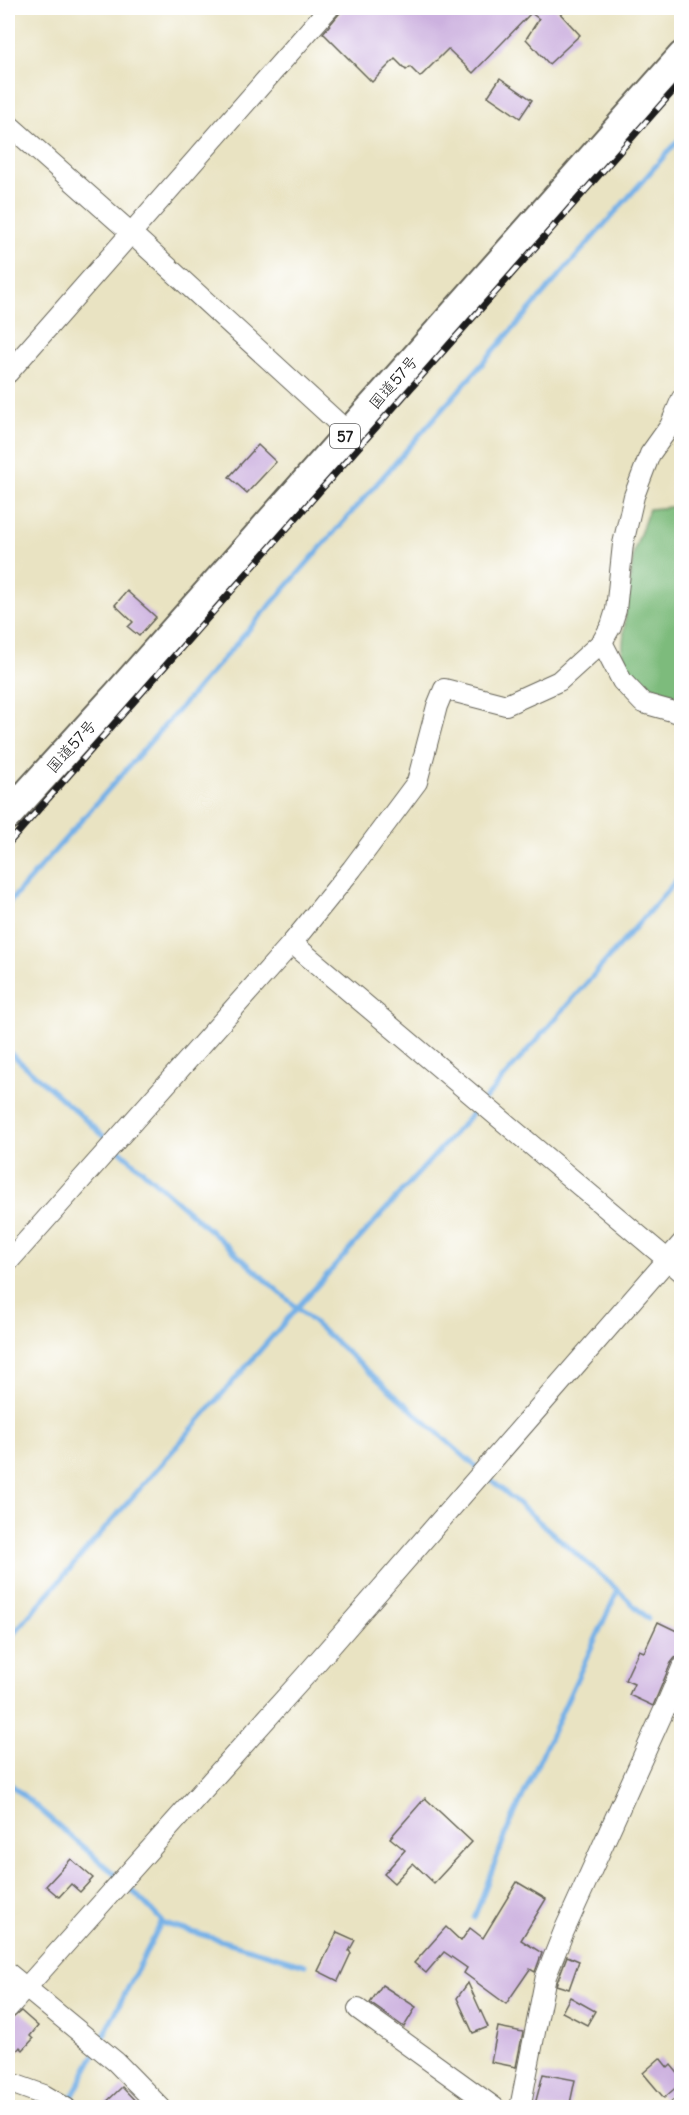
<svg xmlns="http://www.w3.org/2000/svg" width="689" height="2115" font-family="Delius,'Klee One',sans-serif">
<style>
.forest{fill:#7dbb7b;stroke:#4c6c4c;stroke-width:1.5}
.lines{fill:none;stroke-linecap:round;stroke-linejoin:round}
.stream{stroke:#76b1e7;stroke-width:5}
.building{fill:#ccb1df}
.minor-casing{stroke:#646256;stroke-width:22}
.highway-casing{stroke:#646256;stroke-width:32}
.minor{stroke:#fff;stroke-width:20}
.highway{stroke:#fff;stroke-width:28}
.rail-casing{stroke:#1c1c1c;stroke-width:7}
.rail{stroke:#fff;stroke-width:4.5;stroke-dasharray:14;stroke-linecap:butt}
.labels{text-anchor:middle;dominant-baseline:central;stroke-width:5;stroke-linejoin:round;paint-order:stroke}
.shield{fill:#fff;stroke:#606060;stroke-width:1.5}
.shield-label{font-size:15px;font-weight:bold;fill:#1c1c1c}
.street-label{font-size:16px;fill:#1c1c1c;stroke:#fff}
</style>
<rect width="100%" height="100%" fill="#fff"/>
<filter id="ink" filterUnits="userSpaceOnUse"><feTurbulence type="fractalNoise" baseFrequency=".0167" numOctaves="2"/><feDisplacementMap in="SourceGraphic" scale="12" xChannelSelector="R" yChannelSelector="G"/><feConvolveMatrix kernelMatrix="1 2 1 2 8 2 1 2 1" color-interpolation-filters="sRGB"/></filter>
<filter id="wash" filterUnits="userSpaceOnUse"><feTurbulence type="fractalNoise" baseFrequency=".008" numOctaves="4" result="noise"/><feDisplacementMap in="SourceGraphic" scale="24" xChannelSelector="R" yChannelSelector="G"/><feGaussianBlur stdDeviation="1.35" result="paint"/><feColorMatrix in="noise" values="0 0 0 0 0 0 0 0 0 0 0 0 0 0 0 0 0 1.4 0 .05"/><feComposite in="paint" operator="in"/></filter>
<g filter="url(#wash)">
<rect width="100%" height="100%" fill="#e9e3c2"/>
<polygon class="forest" points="681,506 681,698 638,682 622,654 626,610 634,551 649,509"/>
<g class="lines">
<g class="stream">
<polyline points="8,904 682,136"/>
<polyline points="8,1051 466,1458 618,1590 509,1826 474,1918"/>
<polyline points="485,1099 682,874"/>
<polyline points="618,1590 648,1619"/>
<polyline points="8,1640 297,1308 479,1106"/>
<polyline points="8,1782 127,1885 162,1921 100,2043"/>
<polyline points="165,1924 305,1965"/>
<polyline points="70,2101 96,2052"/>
</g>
</g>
<g id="blocks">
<g class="building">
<polygon points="344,8 555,8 580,35 549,64 526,39 539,19 531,13 473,73 448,49 420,77 410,67 406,70 395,59 372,82 323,33"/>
<polygon points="500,78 532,100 520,118 488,96"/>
<polygon points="258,445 276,462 247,493 229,477"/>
<polygon points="127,591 156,617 139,636 128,627 133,622 115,605"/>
<polygon points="658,1622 681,1633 681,1656 675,1658 671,1663 653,1706 629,1695 634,1684 625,1680 639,1650 644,1652"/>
<polygon points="425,1798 472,1842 434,1883 413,1863 394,1883 384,1874 405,1850 390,1838"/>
<polygon points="71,1859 93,1878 80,1892 71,1884 59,1897 46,1886"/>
<polygon points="517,1882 546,1899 521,1940 542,1953 535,1972 530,1969 506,2004 464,1973 467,1968 444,1952 426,1973 414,1963 446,1927 461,1941 470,1928 483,1938"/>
<polygon points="337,1932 355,1940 349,1951 351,1953 338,1981 318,1971"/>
<polygon points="567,1956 579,1961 569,1989 556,1985"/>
<polygon points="468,1983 488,2027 473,2033 457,1998"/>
<polygon points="382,1985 416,2007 404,2027 370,2003"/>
<polygon points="570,1997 595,2011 587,2025 562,2012"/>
<polygon points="21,2011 38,2026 30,2036 33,2039 23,2050 20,2047 8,2061 8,2022"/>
<polygon points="498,2027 523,2032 516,2067 491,2062"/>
<polygon points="660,2058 668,2068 671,2065 681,2077 681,2083 664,2098 643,2073"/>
<polygon points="543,2074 575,2080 569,2108 534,2108"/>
<polygon points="122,2087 142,2108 100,2108"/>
</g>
</g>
</g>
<g filter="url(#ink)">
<use href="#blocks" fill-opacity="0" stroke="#646256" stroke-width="1.5"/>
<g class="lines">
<g class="minor-casing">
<g id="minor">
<polyline points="8,124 131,233 348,432"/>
<polyline points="8,373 329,8"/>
<polyline points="602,642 622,681 643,703 682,714"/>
<polyline points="292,943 682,1272"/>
<polyline points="8,1262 292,943 352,869 417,782 437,706 444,689 506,705 559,681 602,642 611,626 616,610 623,544 634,496 650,454 670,426 682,398"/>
<polyline points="8,1973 116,2062 161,2108"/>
<polyline points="8,2008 305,1676 682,1243"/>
<polyline points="358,2009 495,2108"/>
<polyline points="8,2082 44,2095 66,2108"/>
<polyline points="520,2108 546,1976 564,1931 665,1708 682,1668"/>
<polyline points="680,2108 682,2106"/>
</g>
</g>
<g class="highway-casing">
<polyline id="highway" points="8,815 117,695 682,56"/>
</g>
<use href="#minor" class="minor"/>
<use href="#highway" class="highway"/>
<g class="rail-casing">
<polyline id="rail" points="8,844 682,81"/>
</g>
<use href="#rail" class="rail"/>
</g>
</g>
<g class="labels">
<rect class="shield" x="330" y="424" width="30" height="24" rx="4.5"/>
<g class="shield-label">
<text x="345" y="436">57</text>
</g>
<g class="street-label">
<text transform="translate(393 382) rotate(-49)">国道57号</text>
<text transform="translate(71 746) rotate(-48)">国道57号</text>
</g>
</g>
<rect width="689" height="2115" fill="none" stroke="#fff" stroke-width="30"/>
</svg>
